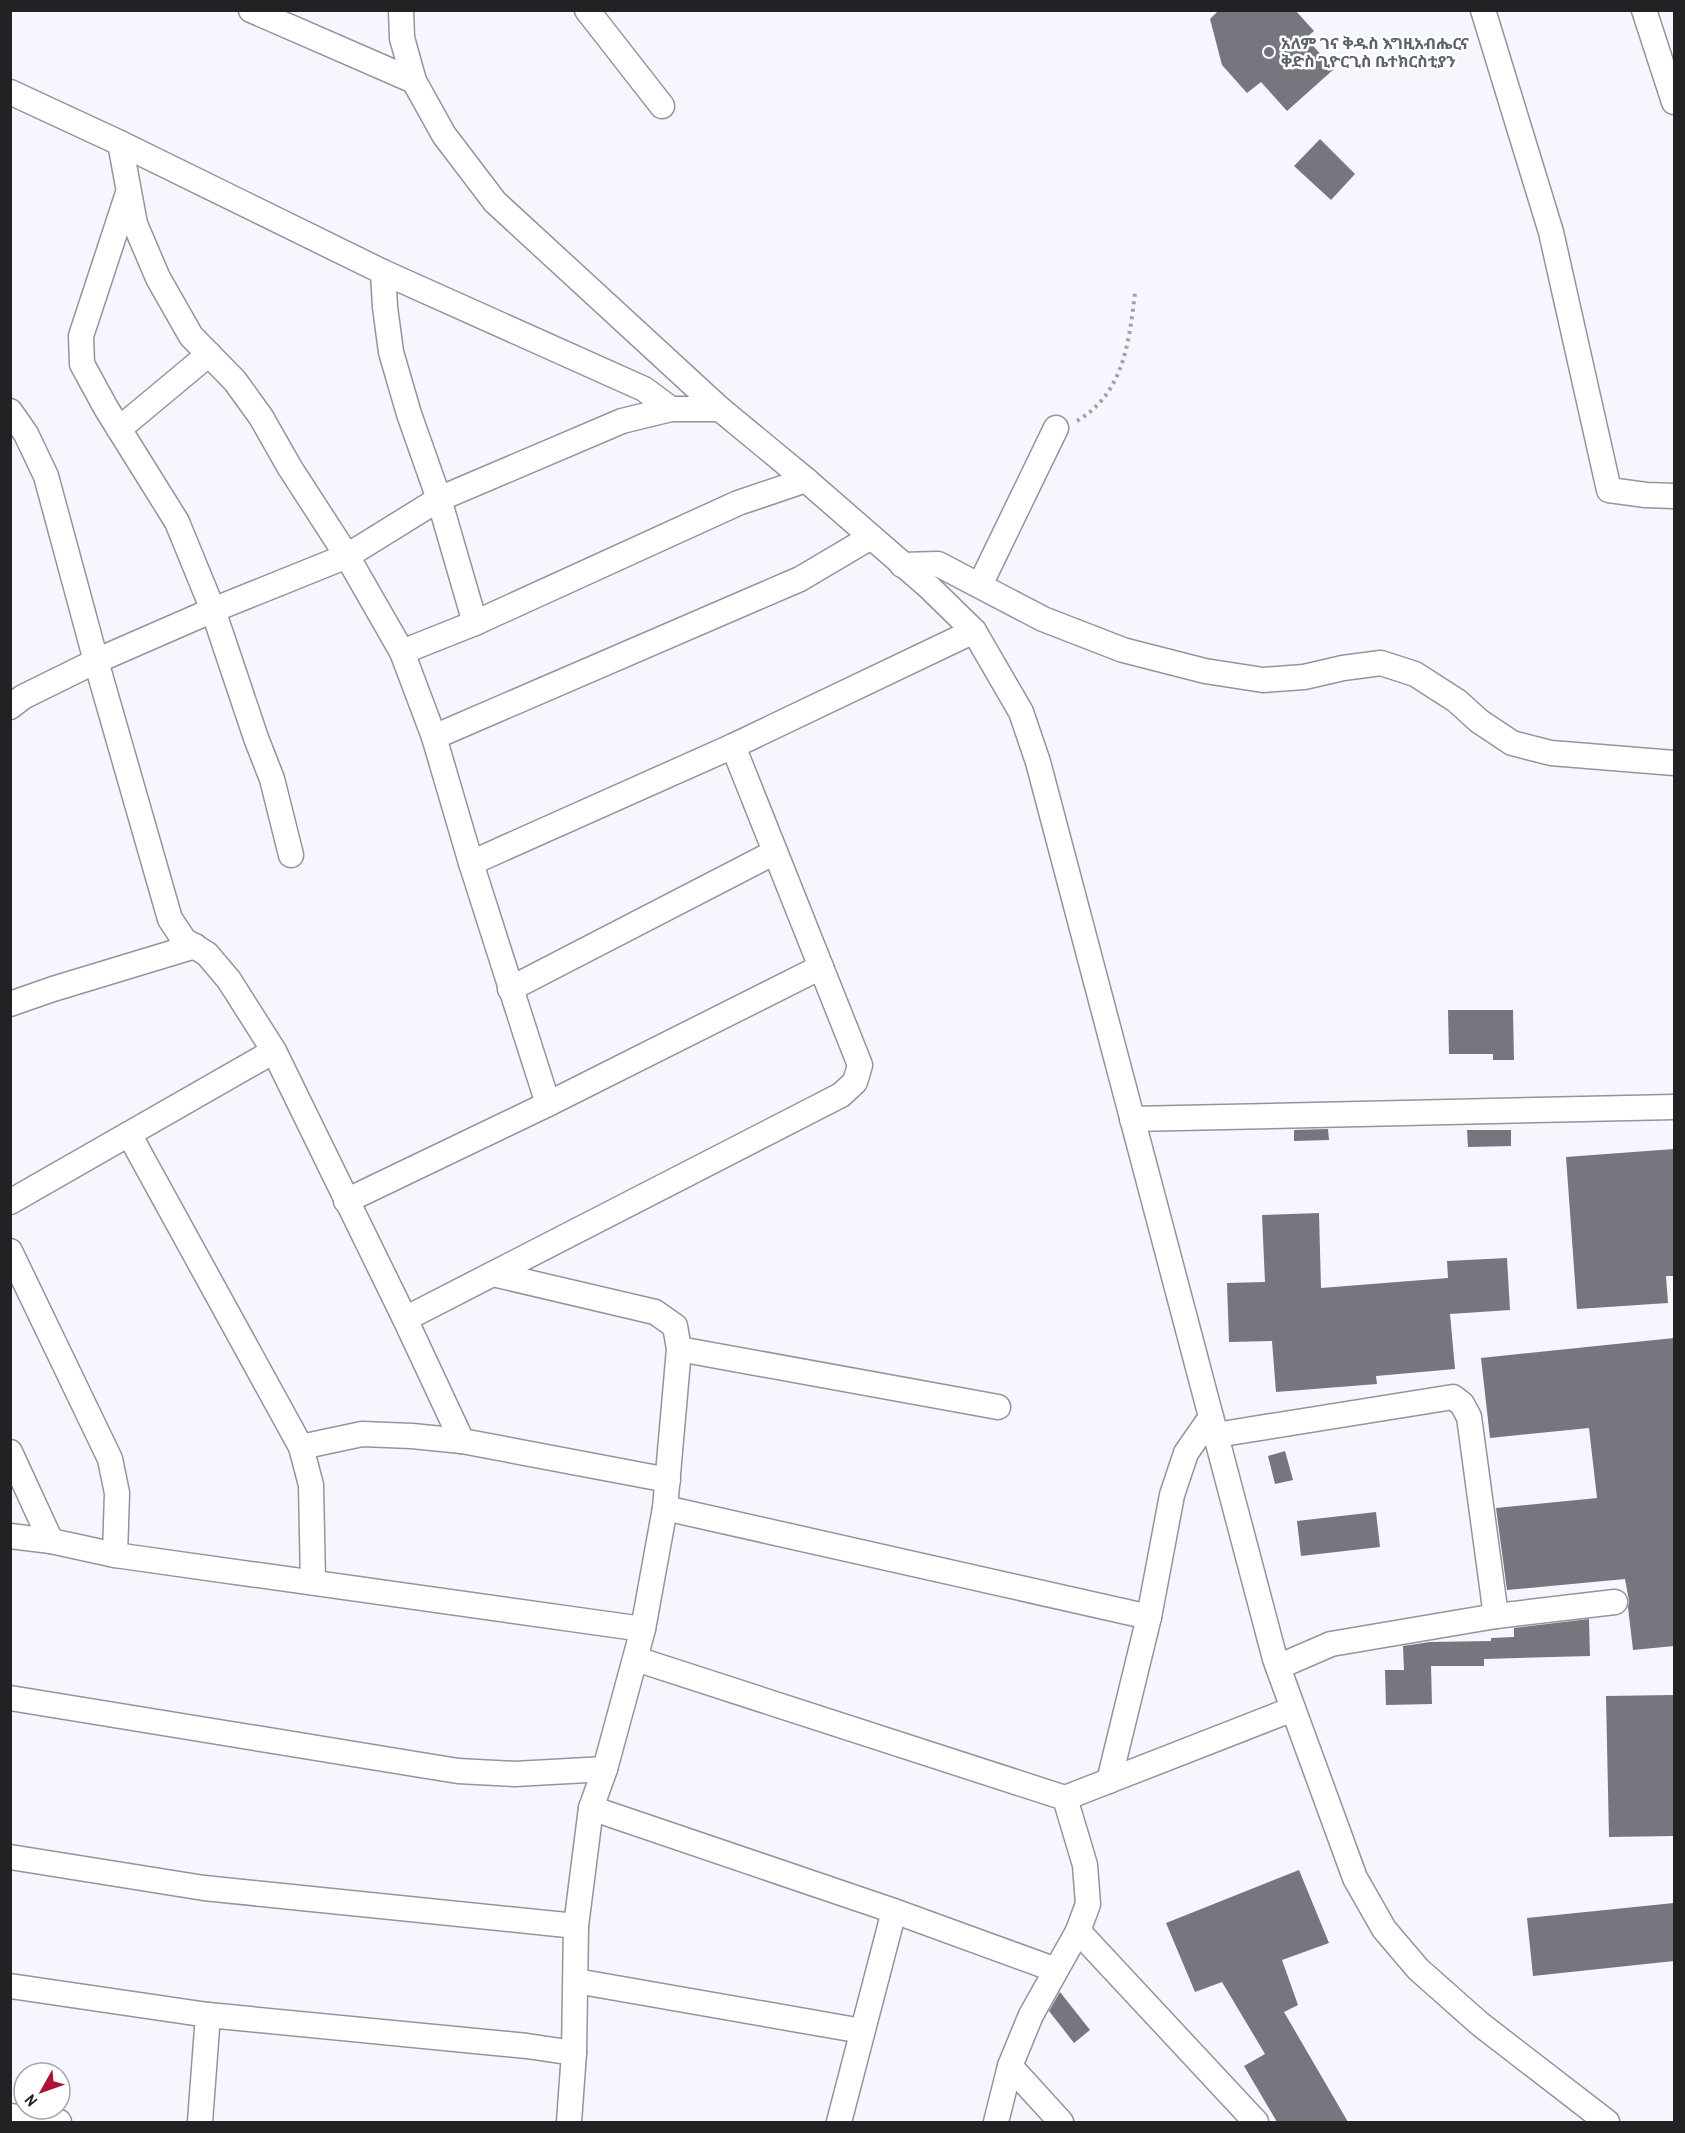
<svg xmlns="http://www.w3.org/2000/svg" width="1685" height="2133" font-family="'Archivo Narrow','Noto Sans Ethiopic',sans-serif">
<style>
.building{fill:#77757d}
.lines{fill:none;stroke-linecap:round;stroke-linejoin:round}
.minor-casing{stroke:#93959d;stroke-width:27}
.path{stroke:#a2a3a9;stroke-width:4;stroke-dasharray:3 4.5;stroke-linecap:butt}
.minor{stroke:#fff;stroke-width:24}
.worship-dot{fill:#6b7280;stroke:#fff;stroke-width:2}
.labels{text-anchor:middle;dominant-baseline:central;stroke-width:5;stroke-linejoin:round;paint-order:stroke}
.worship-label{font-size:16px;font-weight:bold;fill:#5b616d;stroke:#fff;text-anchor:start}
</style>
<rect width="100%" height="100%" fill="#f5f6fe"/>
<g class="building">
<polygon points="1219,10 1295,10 1314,31 1306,38 1334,69 1287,111 1261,82 1247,93 1222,65 1210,19"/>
<polygon points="1320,139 1355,174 1331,200 1294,166"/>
<polygon points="1448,1010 1513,1010 1514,1060 1493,1060 1493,1054 1449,1054"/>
<polygon points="1328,1129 1329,1140 1294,1141 1294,1130"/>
<polygon points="1467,1130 1511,1130 1511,1146 1468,1147"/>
<polygon points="1674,1149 1674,1276 1666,1276 1668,1303 1577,1309 1566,1157"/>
<polygon points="1319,1213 1321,1288 1448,1278 1447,1261 1507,1258 1510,1310 1450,1314 1455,1369 1376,1376 1377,1384 1276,1392 1272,1341 1229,1342 1227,1283 1265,1282 1262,1215"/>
<polygon points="1674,1338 1674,1646 1633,1650 1628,1607 1629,1601 1625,1579 1507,1590 1496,1508 1597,1498 1589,1428 1490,1438 1481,1358"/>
<polygon points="1285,1451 1293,1480 1275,1484 1268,1456"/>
<polygon points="1376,1512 1380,1547 1301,1556 1297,1521"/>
<polygon points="1589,1619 1590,1656 1484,1659 1484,1666 1431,1666 1432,1704 1386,1705 1385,1670 1404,1670 1403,1646 1430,1642 1491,1641 1491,1638 1514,1637 1514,1628"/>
<polygon points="1674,1695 1674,1836 1609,1837 1606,1696"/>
<polygon points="1299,1870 1329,1943 1282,1960 1298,2005 1284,2012 1348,2122 1277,2122 1244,2066 1265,2054 1222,1982 1195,1992 1166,1923"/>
<polygon points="1674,1903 1674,1961 1533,1976 1527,1918"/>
<polygon points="1060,1992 1090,2030 1074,2043 1049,2011"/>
</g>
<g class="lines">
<g class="minor-casing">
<g id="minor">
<polyline points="251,10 414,81"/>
<polyline points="401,10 402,38 414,81 444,135 495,202 720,409 806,480 929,587 974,631 1021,712 1038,762 1275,1659 1355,1878 1384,1929 1418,1969 1480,2024 1607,2122"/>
<polyline points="587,10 662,106"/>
<polyline points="1483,10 1551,232 1609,490 1646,495 1674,496"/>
<polyline points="1644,10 1674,102"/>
<polyline points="10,92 120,143 383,272 644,389 671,409"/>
<polyline points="120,143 135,224 158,278 191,336 235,381 261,417 290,468 347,556 402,652 434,737 471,863 548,1104"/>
<polyline points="128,193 81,336 82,364 106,408 177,522 213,610 256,738 272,779 291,855"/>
<polyline points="383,272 385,307 391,352 409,414 439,499 475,623"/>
<polyline points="10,411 26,434 46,476 96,661 170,919 184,940 207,954 229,980 274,1051 405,1319 462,1441"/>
<polyline points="119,429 209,354"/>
<polyline points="902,565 938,564 1043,619 1123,650 1205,671 1263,680 1304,677 1343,668 1381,663 1415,674 1457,701 1479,721 1512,743 1551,753 1674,763"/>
<polyline points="980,585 1056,428"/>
<polyline points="402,652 475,623 738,503 806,480"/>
<polyline points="10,707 23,697 96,661 213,610 347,556 439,499 622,421 671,409 720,409"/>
<polyline points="434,737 800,579 871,537"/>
<polyline points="471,863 733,746 974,631"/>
<polyline points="510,989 775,852"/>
<polyline points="10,1004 53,989 195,946"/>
<polyline points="1132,1119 1674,1107"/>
<polyline points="129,1134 301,1447 311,1485 313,1582"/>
<polyline points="346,1201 548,1104 821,967"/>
<polyline points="10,1202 274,1051"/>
<polyline points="10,1251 110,1459 117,1493 115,1555"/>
<polyline points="493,1274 655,1312 675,1326 679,1349 665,1508 643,1629 605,1769 591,1808 576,1926 574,2053 569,2122"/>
<polyline points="405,1319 841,1095 855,1082 860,1065 733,746"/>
<polyline points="679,1349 998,1407"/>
<polyline points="1216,1435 1453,1397 1462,1404 1469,1417 1496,1616"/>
<polyline points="301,1447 362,1434 412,1436 462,1441 668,1480"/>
<polyline points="10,1452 51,1541"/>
<polyline points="665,1508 1149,1617"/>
<polyline points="10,1536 51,1541 115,1555 643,1629"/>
<polyline points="636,1659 1065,1798 1085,1865 1088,1904 1078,1931 1031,2015 1010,2066 996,2122"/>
<polyline points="1278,1667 1331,1644 1496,1616 1615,1602"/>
<polyline points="10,1698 458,1771 515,1774 605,1769"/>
<polyline points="1109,1781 1149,1617 1172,1495 1186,1453 1211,1417"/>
<polyline points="1065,1798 1293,1709"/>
<polyline points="591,1808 894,1911 1056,1970"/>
<polyline points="10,1857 204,1888 576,1926"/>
<polyline points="1078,1931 1256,2122"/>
<polyline points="576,1981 862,2031"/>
<polyline points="10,1986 208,2015"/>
<polyline points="1010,2066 1061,2122"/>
<polyline points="10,2116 59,2122"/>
<polyline points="200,2122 208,2015 527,2046 574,2053"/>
<polyline points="839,2122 894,1911"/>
</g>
</g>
<path class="path" d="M1077,421C1124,393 1129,342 1135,293"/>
<use href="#minor" class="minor"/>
</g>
<circle class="worship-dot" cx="1269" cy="52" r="6"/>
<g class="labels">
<g class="worship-label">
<text x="1281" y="43">አለም ገና ቅዱስ እግዚአብሔርና<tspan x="1281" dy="18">ቅድስ ጊዮርጊስ ቤተክርስቲያን</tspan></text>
</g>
</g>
<rect width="1685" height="2133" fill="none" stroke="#222225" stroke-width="24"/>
<g transform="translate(42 2091) rotate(230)"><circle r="28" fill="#ffffff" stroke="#a7a7a8" stroke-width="1.5"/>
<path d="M0-4.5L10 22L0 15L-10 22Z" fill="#aa1333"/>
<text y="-9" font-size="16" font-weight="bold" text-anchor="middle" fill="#222225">N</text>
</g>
</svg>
